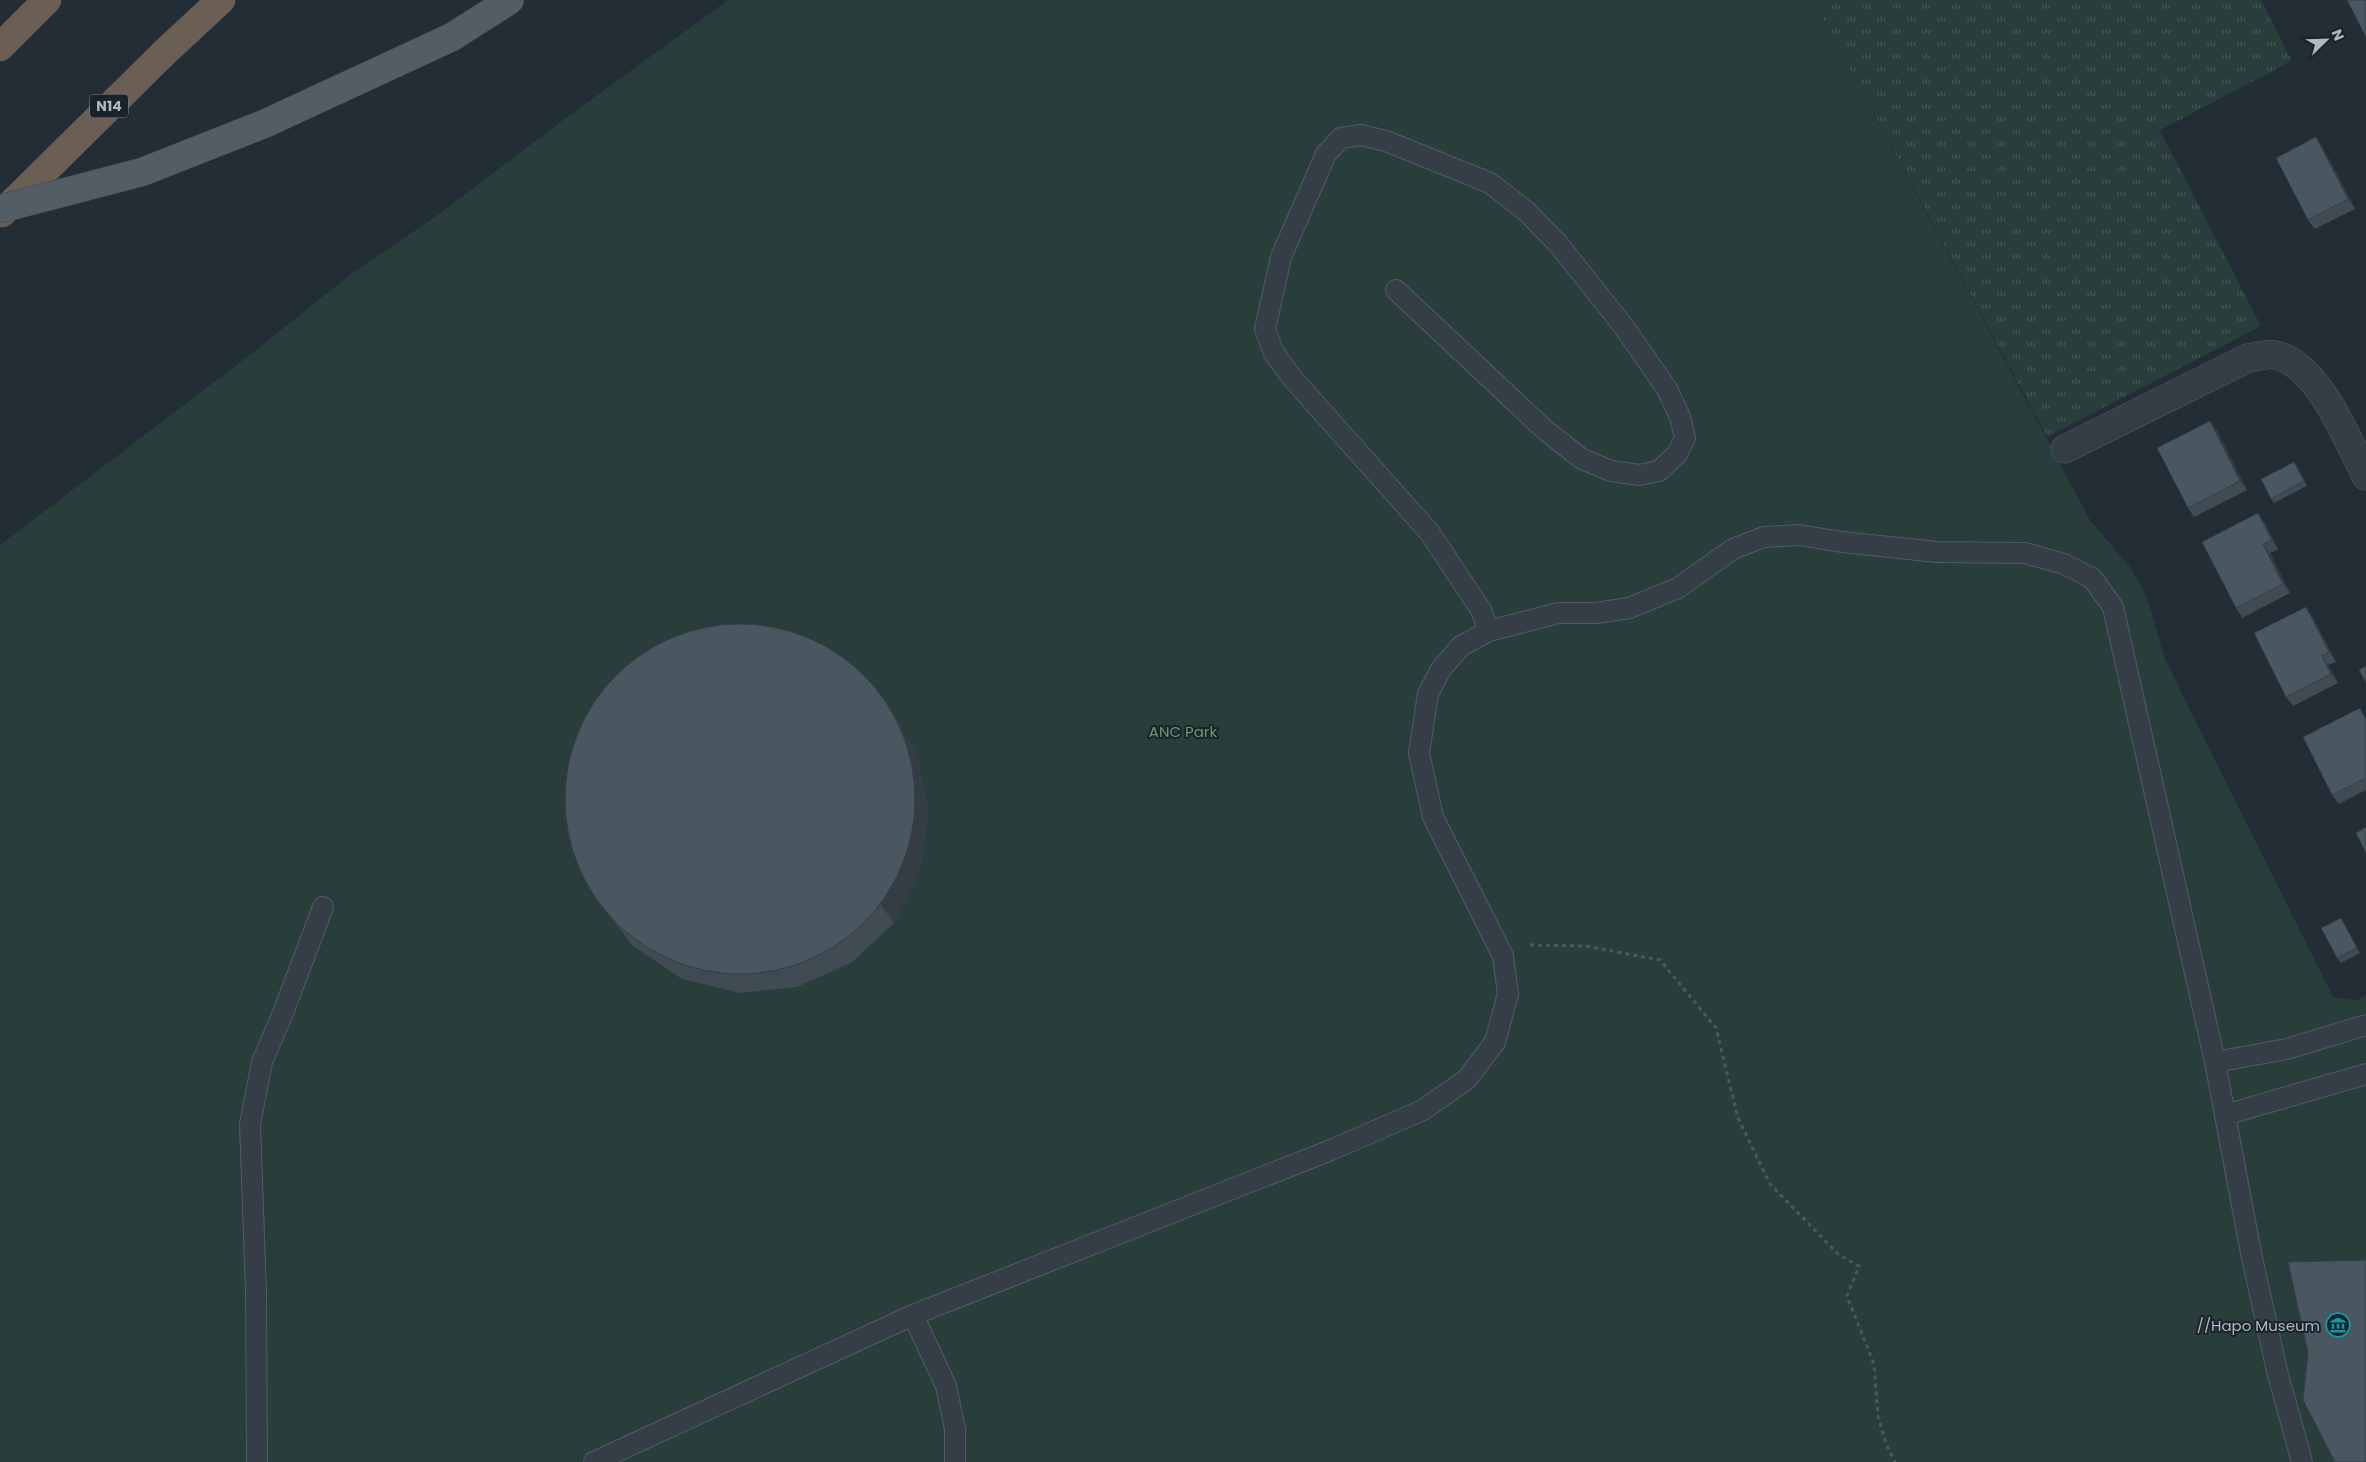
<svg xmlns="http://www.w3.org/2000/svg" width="2366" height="1462" font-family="Poppins,sans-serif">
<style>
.grass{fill:url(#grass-tufts)}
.green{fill:#293d3a}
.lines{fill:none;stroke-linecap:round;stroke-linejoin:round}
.lane-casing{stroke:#525c63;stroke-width:22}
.street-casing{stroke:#525c63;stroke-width:29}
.highway-casing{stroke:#3f4950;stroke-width:29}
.path{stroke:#485a59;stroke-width:3;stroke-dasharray:4 4;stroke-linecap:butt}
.lane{stroke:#353e46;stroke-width:20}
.street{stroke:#353e46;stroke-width:28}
.highway{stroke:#6b5e52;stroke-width:28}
.primary-bridge-casing{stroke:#414a52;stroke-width:29;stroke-linecap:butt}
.primary-bridge{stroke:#535d66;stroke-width:28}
.wall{fill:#404b53}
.shaded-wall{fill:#343d44}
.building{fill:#4a5761;stroke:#343d44}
.labels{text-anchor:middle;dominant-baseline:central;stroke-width:4;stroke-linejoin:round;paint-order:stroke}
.shield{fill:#1a232a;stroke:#828c94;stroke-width:1}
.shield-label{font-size:14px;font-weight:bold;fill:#afb9c2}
.park-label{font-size:15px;fill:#709674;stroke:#1a232a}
.poi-label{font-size:15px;fill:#afb9c2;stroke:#1a232a;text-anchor:end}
</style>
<defs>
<pattern id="grass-tufts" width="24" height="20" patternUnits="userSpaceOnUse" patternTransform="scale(1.25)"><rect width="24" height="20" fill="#293d3a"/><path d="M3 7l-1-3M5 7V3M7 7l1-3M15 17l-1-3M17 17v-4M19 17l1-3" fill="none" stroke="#465755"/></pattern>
</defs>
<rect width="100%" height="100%" fill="#222d35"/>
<polygon class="grass" points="1813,0 2261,0 2292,61 2160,130 2261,326 2047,437"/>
<polygon class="green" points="728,0 1813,0 2090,520 2130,567 2146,595 2165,659 2333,997 2357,1000 2366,995 2366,1462 0,1462 0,545 247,357 351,274 439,214 563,120"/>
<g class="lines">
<g class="lane-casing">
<g id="lane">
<polyline points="1396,290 1545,430 1582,459 1611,471 1639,475 1659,471 1677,454 1685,438 1680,417 1667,389 1624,327 1559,245 1526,211 1490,183 1386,141 1361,135 1341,138 1326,154 1281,257 1265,329 1274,353 1293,379 1430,533 1481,610 1489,631"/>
<polyline points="2215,1062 2287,1049 2366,1025"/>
<polyline points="2225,1115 2366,1074"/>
<polyline points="913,1315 946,1386 955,1429 955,1462"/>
<polyline points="257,1462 256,1292 250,1124 262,1062 283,1013 323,907"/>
<polyline points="594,1462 913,1315 1331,1150 1423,1110 1467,1079 1495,1042 1508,994 1503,956 1433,817 1419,753 1428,694 1441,669 1461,646 1489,631 1558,613 1596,613 1629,608 1678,588 1733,549 1764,537 1799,535 1842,542 1937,552 2025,553 2064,564 2092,578 2113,607 2215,1062 2251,1253 2277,1371 2302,1462"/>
</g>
</g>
<g class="street-casing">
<path id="street" d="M2065,449L2248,358C2256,357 2268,353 2275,355C2319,364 2347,440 2366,476"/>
</g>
<g class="highway-casing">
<g id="highway">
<polyline points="0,47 47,0"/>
<polyline points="2,213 165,52 221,0"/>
</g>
</g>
<polyline class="path" points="1530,945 1586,946 1660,960 1716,1028 1738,1118 1770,1184 1838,1254 1859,1266 1847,1296 1874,1364 1878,1416 1886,1444 1895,1462"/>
<use href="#lane" class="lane"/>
<use href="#street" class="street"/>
<use href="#highway" class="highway"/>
<g class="primary-bridge-casing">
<polyline id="primary-bridge" points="0,209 142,172 264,124 452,37 510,0"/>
</g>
<use href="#primary-bridge" class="primary-bridge"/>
</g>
<g class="wall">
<polygon points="2322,146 2355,209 2315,229 2308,220"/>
<polygon points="2217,430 2247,490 2194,517 2188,508"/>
<polygon points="2294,462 2307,486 2274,503 2271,499"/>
<polygon points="2264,522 2278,549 2270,553 2290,593 2242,618 2236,608"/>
<polygon points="2312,616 2336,662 2328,665 2338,683 2293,706 2286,697"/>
<polygon points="888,704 917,755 928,812 920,871 894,923 851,963 797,987 740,993 682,979 633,946 598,901 586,883"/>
<polygon points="2366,716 2366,790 2339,804 2332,795"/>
<polygon points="2344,923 2360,953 2341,963 2337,958"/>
</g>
<g class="shaded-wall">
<polygon points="2316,137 2322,146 2355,209 2348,199"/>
<polygon points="2210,421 2217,430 2247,490 2240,481"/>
<polygon points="2294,462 2297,466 2307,486 2304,481"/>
<polygon points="2258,513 2264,522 2278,549 2272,540"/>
<polygon points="2263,544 2270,553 2290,593 2283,584"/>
<polygon points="2306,607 2312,616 2336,662 2329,652"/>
<polygon points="2322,656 2328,665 2338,683 2331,674"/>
<polygon points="875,686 888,704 917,755 928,812 920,871 894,923 881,905"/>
</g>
<g class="building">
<polygon points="2347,0 2366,0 2366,37"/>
<polygon points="2316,137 2348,199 2308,220 2276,158"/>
<polygon points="2210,421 2240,481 2188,508 2157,448"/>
<polygon points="2294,462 2304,481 2271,499 2261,479"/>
<polygon points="2258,513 2272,540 2263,544 2283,584 2236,608 2202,542"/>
<polygon points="2306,607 2329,652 2322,656 2331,674 2286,697 2254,633"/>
<circle cx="740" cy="799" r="175"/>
<polygon points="2366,666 2366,683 2359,670"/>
<polygon points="2360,708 2366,720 2366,778 2332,795 2303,737"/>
<polygon points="2366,827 2366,853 2356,833"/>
<polygon points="2341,918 2357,948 2337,958 2321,928"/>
<polygon points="2366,1260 2366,1462 2335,1462 2303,1400 2308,1353 2288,1262"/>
</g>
<defs>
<g id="museum-ring" transform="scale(1.25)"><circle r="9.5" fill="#1a232a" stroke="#0f9aa8" stroke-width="1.5"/><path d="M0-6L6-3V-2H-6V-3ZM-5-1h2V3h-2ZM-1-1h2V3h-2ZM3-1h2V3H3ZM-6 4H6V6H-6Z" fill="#0f9aa8"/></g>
</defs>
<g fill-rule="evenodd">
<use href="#museum-ring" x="2338" y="1325"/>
</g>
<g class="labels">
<rect class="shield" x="90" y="94.5" width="38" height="23" rx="4"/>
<g class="shield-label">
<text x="109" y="106">N14</text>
</g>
<g class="park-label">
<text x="1183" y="731">ANC Park</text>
</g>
<g class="poi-label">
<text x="2320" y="1325">//Hapo Museum</text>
</g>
</g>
<g transform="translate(2326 40) rotate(67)" stroke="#1a232a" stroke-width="4" paint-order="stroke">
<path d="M0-4L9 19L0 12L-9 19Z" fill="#afb9c2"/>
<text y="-8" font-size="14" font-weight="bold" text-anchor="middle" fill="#afb9c2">N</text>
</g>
</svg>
